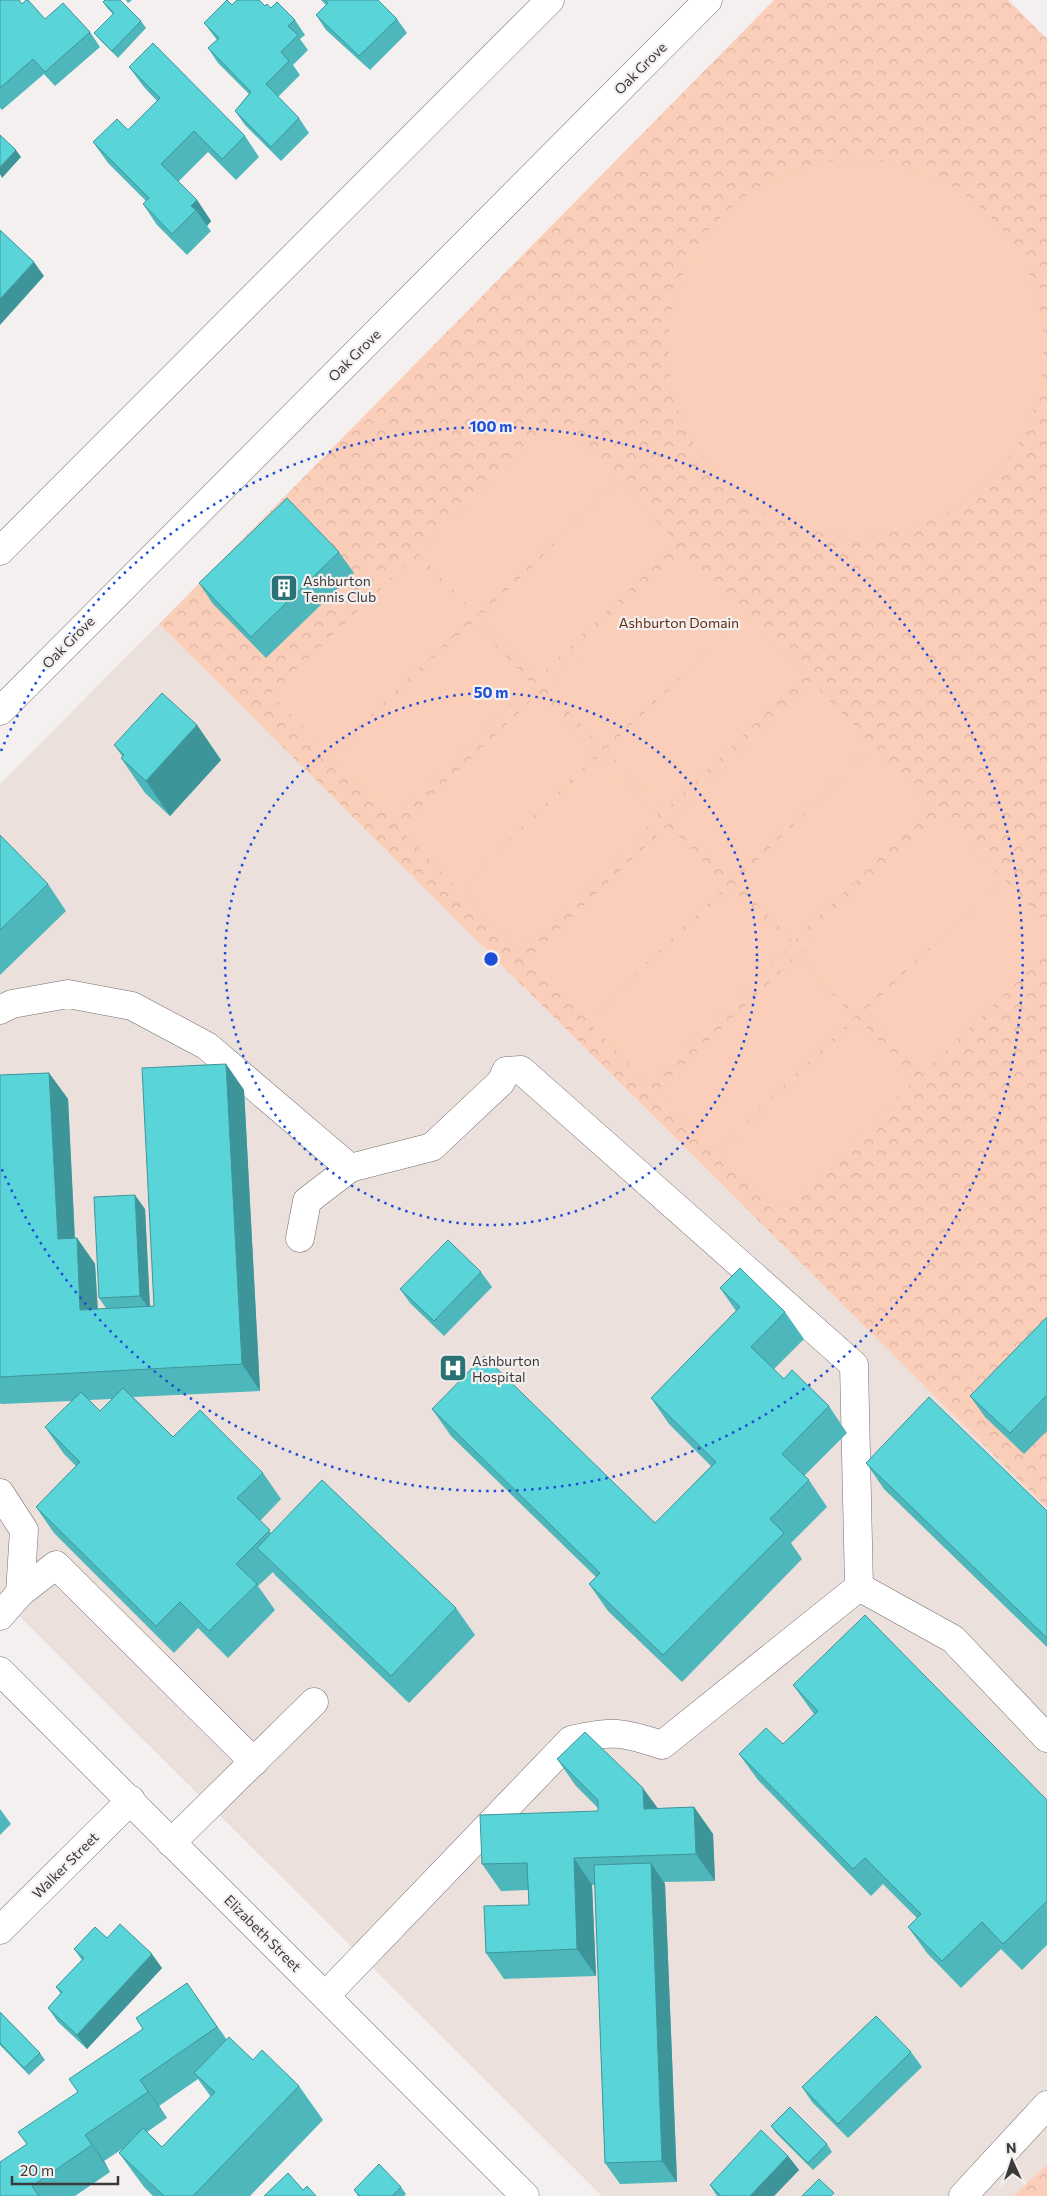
<svg xmlns="http://www.w3.org/2000/svg" width="1047" height="2196" font-family="Commissioner,sans-serif">
<style>
.built{fill:#ebe0db}
.park{fill:url(#park-crowns)}
.pitch{fill:#fbceb9}
.lines{fill:none;stroke-linecap:round;stroke-linejoin:round}
.minor-casing{stroke:#73706f;stroke-width:29}
.minor{stroke:#fff;stroke-width:28}
.wall{fill:#4db7bb;fill-rule:evenodd}
.shaded-wall{fill:#3e9599}
.building{fill:#59d5da;stroke:#3e9599}
.ring{fill:none;stroke:#1d4ed8;stroke-width:2.5;stroke-dasharray:2.5 5}
.labels{text-anchor:middle;dominant-baseline:central;stroke-width:4.5;stroke-linejoin:round;paint-order:stroke}
.street-label{font-size:14px;fill:#3b3939;stroke:#f4f0ef}
.poi-label{font-size:14px;fill:#3b3939;stroke:#f4f0ef;text-anchor:start}
.park-label{font-size:14px;fill:#612e13;stroke:#f4f0ef}
.centre{fill:#1d4ed8;stroke:#f4f0ef;stroke-width:2.5}
.ring-label{font-size:15px;text-anchor:middle;font-weight:bold;fill:#1d4ed8;stroke:#f4f0ef;stroke-width:4.5;stroke-linejoin:round;paint-order:stroke}
</style>
<defs>
<pattern id="park-crowns" width="20" height="18" patternUnits="userSpaceOnUse" patternTransform="scale(1.25)"><rect width="20" height="18" fill="#fbceb9"/><path d="M2 6a3 3 0 1 1 6 0M12 15a3 3 0 1 1 6 0" fill="none" stroke="#d8b2a0"/></pattern>
</defs>
<rect width="100%" height="100%" fill="#f4f0ef"/>
<polygon class="built" points="159,624 1047,1508 1047,2164 1014,2196 602,2196 0,1597 0,784"/>
<g class="park">
<polygon points="774,0 1008,0 1047,39 1047,1508 159,624"/>
<polygon points="1047,2164 1047,2196 1014,2196"/>
</g>
<g class="pitch">
<circle cx="856" cy="348" r="188"/>
<polygon points="558,419 617,479 477,614 418,554"/>
<polygon points="619,482 678,543 538,677 480,617"/>
<polygon points="684,553 743,613 603,748 545,687"/>
<polygon points="411,560 469,620 330,754 271,694"/>
<polygon points="746,615 805,676 665,810 606,750"/>
<polygon points="473,622 531,683 392,817 333,757"/>
<polygon points="813,683 871,744 732,878 673,818"/>
<polygon points="539,693 597,754 458,889 399,828"/>
<polygon points="875,747 933,807 793,941 735,881"/>
<polygon points="600,756 659,816 519,951 461,891"/>
<polygon points="941,816 1000,876 860,1011 802,950"/>
<polygon points="668,825 726,886 587,1020 528,959"/>
<polygon points="1003,879 1047,924 1047,953 922,1074 863,1013"/>
<polygon points="729,888 788,948 648,1083 589,1023"/>
<polygon points="796,957 855,1017 715,1151 656,1091"/>
<polygon points="858,1019 916,1079 777,1214 718,1154"/>
</g>
<g class="lines">
<g class="minor-casing">
<g id="minor">
<polyline points="0,551 550,0"/>
<polyline points="0,711 708,0"/>
<path d="M0,1010L12,1004L68,994L132,1006L207,1046L350,1168L432,1147L501,1082L506,1071L521,1070L854,1365L859,1587L662,1745C623,1732 611,1730 571,1740L326,1995"/>
<polyline points="300,1238 307,1201 350,1168"/>
<polyline points="0,1493 24,1530 20,1593 0,1616"/>
<polyline points="859,1587 953,1639 1047,1738"/>
<polyline points="20,1593 56,1565 254,1762"/>
<polyline points="0,1671 525,2196"/>
<polyline points="171,1843 314,1702"/>
<polyline points="0,1930 131,1800"/>
<polyline points="963,2196 1047,2105"/>
</g>
</g>
<use href="#minor" class="minor"/>
</g>
<g class="wall">
<polygon points="0,0 22,4 45,19 90,32 100,47 55,86 44,74 2,110 0,108"/>
<polygon points="126,0 132,0 128,3"/>
<polygon points="321,0 378,0 397,19 407,33 370,70 326,30 316,15 326,5"/>
<polygon points="103,2 141,21 146,28 118,58 100,40 94,33 113,14 108,9"/>
<polygon points="232,5 265,6 271,8 295,20 305,35 300,39 308,50 293,65 300,75 278,97 299,118 309,133 281,161 245,125 235,111 249,94 218,63 208,48 217,40 204,23"/>
<polygon points="129,67 245,136 259,157 236,180 208,152 178,182 197,200 211,221 207,226 211,231 187,255 157,225 143,204 146,201 108,163 93,142 128,130 157,101 144,87"/>
<polygon points="339,552 354,573 266,658 213,604 199,583"/>
<polygon points="197,725 221,760 170,816 145,793 121,758 123,757 114,745"/>
<polygon points="0,835 48,884 66,911 0,975"/>
<path d="M226,1064L244,1090L260,1391L133,1397L173,1437L263,1473L281,1499L260,1521L271,1533L456,1608L475,1635L409,1703L275,1575L273,1572L258,1586L275,1610L228,1658L198,1628L174,1653L54,1533L36,1507L76,1466L64,1454L45,1427L72,1401L1,1404L0,1403V1075L49,1073L68,1099L75,1238H77L95,1264L98,1309L106,1308L99,1298L145,1209L150,1306H154ZM112,1399L100,1411L88,1400Z"/>
<polygon points="481,1272 492,1287 444,1336 410,1303 400,1289"/>
<polygon points="720,1288 785,1312 804,1339 774,1369 784,1379 829,1406 847,1433 804,1476 809,1480 827,1507 791,1543 802,1559 682,1682 608,1611 589,1584 596,1577 451,1436 432,1409 655,1523 711,1466 669,1424 651,1398 736,1311"/>
<polygon points="1047,1317 1047,1431 1024,1454 985,1417 970,1396"/>
<polygon points="866,1463 1047,1511 1047,1647 884,1489"/>
<polygon points="793,1685 1047,1800 1047,1945 1022,1970 1001,1949 961,1988 927,1953 908,1927 917,1918 883,1884 871,1896 758,1780 739,1754 783,1744 814,1714"/>
<polygon points="557,1759 658,1809 694,1807 713,1834 715,1881 664,1882 665,1884 677,2182 620,2184 605,2163 595,1885 592,1885 596,1976 504,1979 486,1953 529,1905 528,1890 501,1891 482,1864 598,1811 598,1808 576,1786"/>
<polygon points="0,1809 11,1824 0,1835"/>
<polygon points="107,1938 162,1968 87,2049 58,2022 48,2008 61,1994 56,1987 82,1960 74,1949"/>
<path d="M187,1983L227,2040L253,2060L299,2086L323,2120L250,2196H153L144,2187L119,2153L124,2148L104,2161L110,2172L75,2196H0L27,2144L78,2092L143,2029ZM198,2079L211,2097L162,2147L147,2132L167,2118L159,2106Z"/>
<polygon points="0,2012 40,2053 45,2060 29,2075 0,2045"/>
<polygon points="911,2052 922,2067 848,2138 812,2102 802,2087"/>
<polygon points="771,2126 827,2144 832,2152 813,2170 776,2133"/>
<polygon points="788,2156 799,2170 774,2196 717,2196 710,2185"/>
<polygon points="401,2187 406,2194 404,2196 358,2196 354,2190"/>
</g>
<g class="shaded-wall">
<polygon points="16,150 21,157 2,178 0,174 0,167"/>
<polygon points="197,200 211,221 207,226 196,210 191,206"/>
<polygon points="34,262 44,276 0,325 0,299"/>
<polygon points="197,725 221,760 170,816 146,781"/>
<polygon points="226,1064 244,1090 260,1391 242,1364"/>
<polygon points="49,1073 68,1099 76,1266 58,1239"/>
<polygon points="135,1195 145,1209 150,1310 140,1296"/>
<polygon points="77,1238 95,1264 99,1336 80,1310"/>
<polygon points="643,1788 662,1814 644,1809"/>
<polygon points="694,1807 713,1834 715,1881 696,1854"/>
<polygon points="574,1858 592,1885 596,1976 577,1949"/>
<polygon points="651,1863 665,1884 677,2182 662,2161"/>
<polygon points="152,1954 162,1968 87,2049 77,2035"/>
<polygon points="140,2080 159,2106 167,2118 148,2092"/>
<polygon points="85,2135 104,2161 110,2172 92,2145"/>
<polygon points="788,2156 799,2170 774,2196 750,2196"/>
</g>
<g class="building">
<polygon points="0,0 19,0 22,4 26,0 28,0 45,19 63,3 90,32 45,72 33,59 0,88"/>
<polygon points="105,0 120,0 141,21 112,51 94,33 114,13 103,2"/>
<polygon points="227,0 232,5 237,0 259,0 265,6 267,4 271,8 277,2 295,20 288,26 298,35 281,52 289,61 266,84 299,118 271,147 235,111 251,92 208,48 219,38 204,23"/>
<polygon points="325,0 378,0 397,19 359,56 316,15 328,3"/>
<polygon points="153,43 245,136 222,159 194,131 161,164 197,200 191,206 196,210 172,234 143,204 149,198 93,142 117,119 128,130 160,98 129,67"/>
<polygon points="0,135 16,150 0,167"/>
<polygon points="0,230 34,262 0,299"/>
<polygon points="287,498 339,552 251,637 199,583"/>
<polygon points="162,693 197,725 146,781 121,758 124,755 114,745"/>
<polygon points="0,835 48,884 0,930"/>
<polygon points="226,1064 242,1364 0,1377 0,1075 49,1073 58,1239 77,1238 80,1310 154,1306 142,1068"/>
<polygon points="135,1195 140,1296 99,1298 94,1197"/>
<polygon points="448,1240 481,1272 434,1321 400,1289"/>
<polygon points="740,1268 785,1312 751,1347 784,1379 792,1370 829,1406 782,1454 809,1480 770,1519 784,1533 663,1655 589,1584 600,1573 432,1409 484,1356 655,1523 716,1462 651,1398 740,1307 720,1288"/>
<polygon points="1047,1317 1047,1395 1010,1433 970,1396"/>
<polygon points="123,1388 173,1437 200,1410 263,1473 237,1498 270,1530 236,1564 257,1584 209,1631 180,1602 156,1626 36,1507 80,1462 45,1427 81,1392 100,1411"/>
<polygon points="929,1397 1047,1511 1047,1638 866,1463"/>
<polygon points="322,1480 456,1608 391,1676 257,1548"/>
<polygon points="865,1615 1047,1800 1047,1901 1003,1944 982,1922 942,1961 908,1927 921,1914 865,1858 853,1869 739,1754 766,1728 783,1744 818,1711 793,1685"/>
<polygon points="585,1732 643,1788 644,1809 694,1807 696,1854 574,1858 577,1949 486,1953 484,1906 529,1905 527,1863 482,1864 480,1815 598,1811 598,1800 557,1759"/>
<polygon points="651,1863 662,2161 605,2163 594,1865"/>
<polygon points="120,1924 152,1954 77,2035 48,2008 62,1992 56,1987 84,1958 74,1949 95,1927 107,1938"/>
<polygon points="187,1983 217,2027 140,2080 148,2092 85,2135 92,2145 32,2186 39,2196 0,2196 0,2162 27,2144 18,2132 78,2092 69,2079 143,2029 136,2018"/>
<polygon points="0,2012 40,2053 24,2068 0,2043"/>
<polygon points="876,2016 911,2052 838,2124 802,2087"/>
<polygon points="229,2037 253,2060 262,2050 299,2086 193,2196 164,2196 119,2153 143,2128 162,2147 215,2092 194,2073"/>
<polygon points="790,2107 827,2144 808,2163 771,2126"/>
<polygon points="761,2130 788,2156 750,2196 721,2196 710,2185"/>
<polygon points="379,2164 401,2187 392,2196 360,2196 354,2190"/>
<polygon points="288,2173 303,2190 307,2186 316,2196 264,2196"/>
<polygon points="819,2179 834,2193 831,2196 802,2196"/>
</g>
<g class="ring">
<circle cx="491" cy="959" r="266"/>
<path d="M1 751A532 532 0 1 1 1 1167"/>
</g>
<defs>
<g id="building-square" transform="scale(1.4375)"><rect x="-9" y="-9" width="18" height="18" rx="4" fill="#297376" stroke="#f4f0ef"/><path d="M-4-6H4V6H1V3H-1V6H-4ZM-2.5-4.3h1.7v1.8h-1.7ZM.8-4.3h1.7v1.8H.8ZM-2.5-1h1.7V.8h-1.7ZM.8-1h1.7V.8H.8Z" fill="#fff"/></g>
<g id="hospital-square" transform="scale(1.4375)"><rect x="-9" y="-9" width="18" height="18" rx="4" fill="#297376" stroke="#f4f0ef"/><path d="M-5-5h3v3.5h4V-5h3V5h-3V1.5h-4V5h-3Z" fill="#fff"/></g>
</defs>
<g fill-rule="evenodd">
<use href="#building-square" x="284" y="588"/>
<use href="#hospital-square" x="453" y="1368"/>
</g>
<g class="labels">
<g class="street-label">
<text transform="translate(640 68) rotate(-45)">Oak Grove</text>
<text transform="translate(354 355) rotate(-45)">Oak Grove</text>
<text transform="translate(68 642) rotate(-45)">Oak Grove</text>
<text transform="translate(65 1865) rotate(-45)">Walker Street</text>
<text transform="translate(263 1933) rotate(45)">Elizabeth Street</text>
</g>
<g class="poi-label">
<text x="303" y="580">Ashburton<tspan x="303" dy="16">Tennis Club</tspan></text>
<text x="472" y="1360">Ashburton<tspan x="472" dy="16">Hospital</tspan></text>
</g>
<g class="park-label">
<text x="679" y="622">Ashburton Domain</text>
</g>
</g>
<circle cx="491" cy="959" r="8" class="centre"/>
<g class="ring-label">
<text x="491" y="432">100 m</text>
<text x="491" y="698">50 m</text>
</g>
<g transform="translate(1012 2161) rotate(357)" stroke="#f4f0ef" stroke-width="4" paint-order="stroke">
<path d="M0-4L9 19L0 12L-9 19Z" fill="#3b3939"/>
<text y="-8" font-size="14" font-weight="bold" text-anchor="middle" fill="#3b3939">N</text>
</g>
<path d="M12 2176v8h106v-8" fill="none" stroke="#3b3939" stroke-width="2.5"/>
<text x="20" y="2176" font-size="15" fill="#3b3939" stroke="#f4f0ef" stroke-width="4" paint-order="stroke">20 m</text>
</svg>
